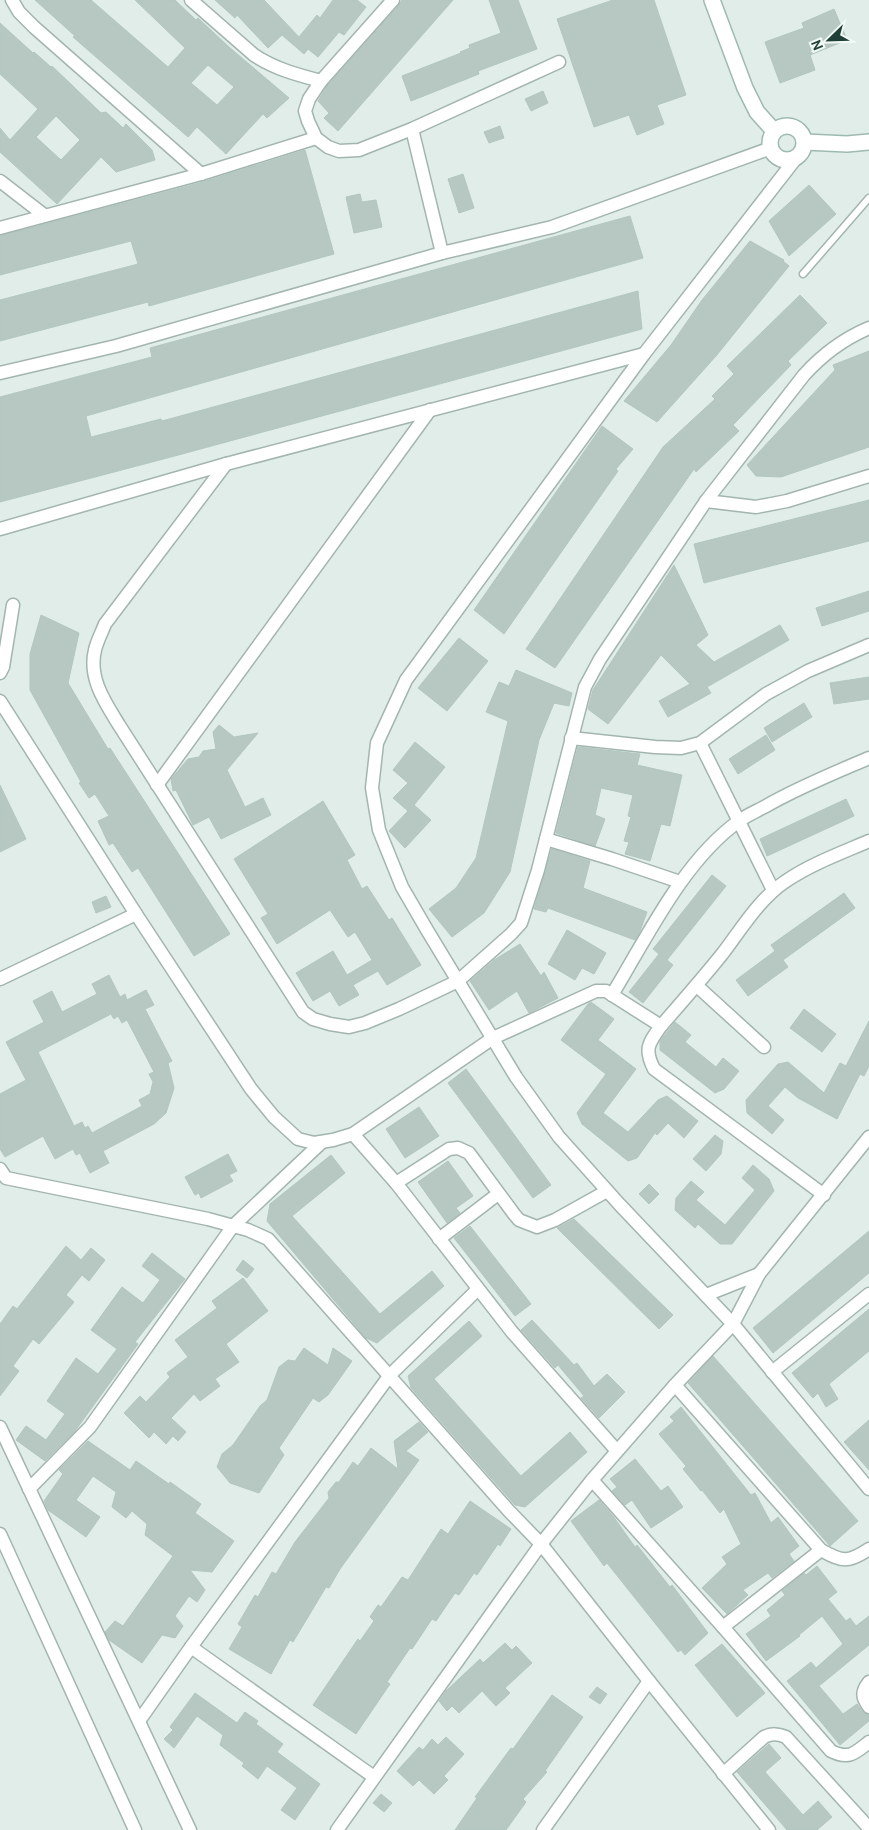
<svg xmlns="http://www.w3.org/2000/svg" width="869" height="1830" font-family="Cabin,sans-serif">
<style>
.building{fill:#b6c8c1;stroke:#b2c7bf;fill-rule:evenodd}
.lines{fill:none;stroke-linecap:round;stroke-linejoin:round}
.lane-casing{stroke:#a3b5af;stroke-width:9}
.street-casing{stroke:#a3b5af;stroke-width:15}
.secondary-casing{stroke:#9ebab0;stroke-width:18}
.lane{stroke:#fff;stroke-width:6}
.street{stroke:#fff;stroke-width:12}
.secondary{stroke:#fff;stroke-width:15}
</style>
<rect width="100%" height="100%" fill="#e1ede8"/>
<g class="building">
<path d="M35,0H91L168,67L185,48L135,0H175L196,20L198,18L229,47L289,98L267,118L263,114L226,154L197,127L188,137L73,37L75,36ZM208,65L234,87L217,105L191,83Z"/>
<polygon points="215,0 264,0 299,37 317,15 320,18 333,0 357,0 366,7 344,35 339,32 318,57 308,49 304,54 282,35 268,48 237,15 235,18"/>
<polygon points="402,0 453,0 338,131 324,118 329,113 318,101 327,86 399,5"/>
<polygon points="489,0 518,0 537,49 478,71 479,74 411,101 402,76 461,53 460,52 470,48 469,45 501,33"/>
<polygon points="613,0 654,0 686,95 657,105 664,124 637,135 629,115 594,127 557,19"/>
<polygon points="834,9 847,40 810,55 815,70 780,83 765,42 804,28 802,23"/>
<path d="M0,23L33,53L34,52L51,67L52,66L101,113L106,112L123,128L126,124L152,150L155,160L116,172L101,157L57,204L0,152V128L10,140L38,109L0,74ZM56,116L80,140L61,160L36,137Z"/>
<polygon points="543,91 548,103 531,111 525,99"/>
<polygon points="500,126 504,138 489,143 484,132"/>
<polygon points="305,150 334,254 149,306 148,302 0,341 0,300 138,264 131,241 0,275 0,236 203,182"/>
<polygon points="463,174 474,208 459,213 448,179"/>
<polygon points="809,185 836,214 789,256 769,221"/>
<polygon points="360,194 362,202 376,200 382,227 354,233 346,197"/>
<polygon points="630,216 643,258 86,416 91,437 161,419 162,421 638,291 642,329 171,457 0,502 0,397 152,357 150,348"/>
<polygon points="750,241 784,260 783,261 789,266 716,356 657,422 624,401 671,345 702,300"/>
<polygon points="800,295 827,323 788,361 791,365 733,425 739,431 696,472 694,469 555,668 526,649 663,447 715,399 712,396 734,374 727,366"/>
<polygon points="869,351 869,447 781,477 756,476 747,465 835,370 833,365"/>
<polygon points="602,426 633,449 616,469 618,471 504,634 474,610"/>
<polygon points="869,500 869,541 704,583 694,544"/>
<polygon points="674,565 708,635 696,645 714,662 780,625 789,640 707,687 711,693 668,717 659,701 690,684 661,655 608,724 588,709 593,690"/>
<polygon points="869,591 869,611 822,626 816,608"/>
<polygon points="41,615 79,633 68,683 108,749 110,748 176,850 230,934 194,956 138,868 132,872 113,843 109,845 98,821 109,816 95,794 89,798 79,783 81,782 30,690 30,654"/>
<polygon points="459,638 488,661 447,711 418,688"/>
<polygon points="516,670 572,693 569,706 554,703 539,740 510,872 484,913 452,937 429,909 456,888 476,858 508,721 486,712 499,682 509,686"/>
<polygon points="869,677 869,699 834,704 830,683"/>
<polygon points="804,703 812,717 772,742 764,728"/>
<polygon points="219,725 234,737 258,733 227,770 245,807 263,798 271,815 221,839 209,817 193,825 176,790 173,791 171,779 188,759 199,757 203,751 216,749 213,732"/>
<polygon points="766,735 775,750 738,774 729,759"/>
<polygon points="415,742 445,767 414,805 431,820 405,848 389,831 408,811 393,798 408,783 393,770"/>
<polygon points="578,747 640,754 637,765 682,775 670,826 661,824 650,861 625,854 629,842 624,841 631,817 628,816 633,795 601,788 595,815 605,819 595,846 556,833"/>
<polygon points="0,785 26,839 0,852"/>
<polygon points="846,799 854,816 767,856 760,839"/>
<polygon points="323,801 355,855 347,860 362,889 367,886 389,920 392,918 421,965 387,985 378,971 353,985 359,995 339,1006 330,991 313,1001 296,973 333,951 347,975 372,960 355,932 348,937 330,910 277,944 261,918 268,914 234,859"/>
<polygon points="552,849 590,861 583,888 647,912 640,931 635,940 548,908 546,912 534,909"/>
<polygon points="712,875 726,886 667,960 673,965 643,1003 629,992 659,954 653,949"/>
<polygon points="844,893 855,908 783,960 788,967 748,996 736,980 775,951 771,945"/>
<polygon points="106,896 111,907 96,913 92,902"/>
<polygon points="567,930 606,953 594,974 582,968 575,980 548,964"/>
<polygon points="520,944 541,976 544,972 558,998 529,1013 517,991 489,1010 470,981 494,960"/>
<path d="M109,975L120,997L125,994L127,1000L146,990L154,1005L145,1009L172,1061L168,1063L174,1088L166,1113L154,1124L103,1151L109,1163L90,1173L80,1153L76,1155L73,1149L55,1159L43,1136L5,1157L0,1149V1094L26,1080L6,1042L44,1022L33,1001L52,991L62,1012L97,994L92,984ZM111,1014L114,1019L118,1016L122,1023L127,1020L154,1072L149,1074L153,1082L150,1094L139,1100L142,1106L92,1133L88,1126L85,1128L82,1122L74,1126L38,1052Z"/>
<polygon points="591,1002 614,1019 598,1040 636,1069 603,1113 628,1132 658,1100 667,1096 698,1121 684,1138 668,1123 657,1135 655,1133 637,1158 628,1161 582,1124 577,1113 606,1074 561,1040 588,1004"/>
<polygon points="804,1009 836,1034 822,1052 790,1028"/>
<polygon points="869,1021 869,1066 864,1076 860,1074 837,1119 798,1098 785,1087 768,1106 784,1120 772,1134 747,1113 746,1100 778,1064 788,1062 824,1093 840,1063 846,1066"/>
<polygon points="675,1022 691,1035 685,1042 716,1067 723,1058 739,1071 724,1089 715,1093 660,1050 660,1041"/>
<polygon points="466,1069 551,1185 533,1198 448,1083"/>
<polygon points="419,1107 439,1136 405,1158 386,1129"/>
<polygon points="715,1135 723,1141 721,1154 706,1171 693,1159"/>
<polygon points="228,1154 237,1171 229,1175 233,1181 201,1198 199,1193 195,1195 185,1177"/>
<polygon points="331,1155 345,1173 292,1216 380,1314 432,1271 444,1286 377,1343 366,1338 267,1221 270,1204"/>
<polygon points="448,1161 473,1196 456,1208 460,1213 447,1223 418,1182"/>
<polygon points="753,1165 769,1179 774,1191 732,1244 720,1244 698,1224 695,1228 675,1210 676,1198 691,1181 704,1192 696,1200 725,1225 755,1190 742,1178"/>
<polygon points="649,1184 659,1194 649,1204 639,1194"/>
<polygon points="574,1219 673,1315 659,1329 557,1228"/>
<polygon points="470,1226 531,1304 515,1316 454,1238"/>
<polygon points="869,1231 869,1273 773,1353 753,1328"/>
<polygon points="66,1246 81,1260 91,1248 105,1260 89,1281 82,1275 66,1295 74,1302 39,1344 33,1339 13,1366 19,1371 0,1396 0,1324 13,1306 17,1309"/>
<polygon points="152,1253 185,1279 135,1342 138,1344 75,1431 45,1461 16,1440 26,1426 46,1440 65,1414 47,1401 76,1358 98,1374 117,1349 91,1330 122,1287 143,1303 160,1280 142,1266"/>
<polygon points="243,1260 254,1269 247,1278 236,1270"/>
<polygon points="243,1278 268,1311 226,1344 239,1362 215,1379 220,1386 200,1401 194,1394 171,1418 186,1432 178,1441 173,1436 166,1444 154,1432 149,1438 124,1413 140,1396 146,1402 170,1377 167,1373 188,1357 175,1340 217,1308 212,1301"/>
<polygon points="869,1309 869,1351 829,1384 838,1399 826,1407 818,1393 813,1398 792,1373"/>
<polygon points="532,1320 574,1365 577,1363 594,1386 607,1374 625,1392 599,1418 581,1398 584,1396 558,1365 555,1368 521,1330"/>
<polygon points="469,1321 482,1336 434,1379 521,1476 570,1432 587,1452 525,1507 515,1505 411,1388 408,1376"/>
<polygon points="304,1348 328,1365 333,1348 352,1361 328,1395 319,1402 313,1398 279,1448 284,1455 259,1493 230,1483 217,1467 222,1454 233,1445 260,1406 267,1400 279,1367 288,1360 295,1361"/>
<polygon points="713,1356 858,1521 830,1546 688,1383"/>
<polygon points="681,1407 751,1495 755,1493 771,1523 778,1517 799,1546 789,1554 794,1561 772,1578 768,1573 743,1590 748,1595 727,1614 702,1588 727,1564 722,1557 741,1544 724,1509 720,1513 702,1490 701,1491 683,1469 686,1466 659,1434 674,1421 670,1417"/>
<polygon points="869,1420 869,1470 844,1442"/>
<polygon points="419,1422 428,1432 406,1451 419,1460 340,1569 329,1588 326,1587 293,1642 290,1640 271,1674 229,1649 242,1627 238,1624 255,1595 258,1597 272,1572 276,1574 295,1542 329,1498 328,1492 336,1482 339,1482 353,1462 358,1466 371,1448 398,1469 394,1441"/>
<polygon points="88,1441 130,1470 136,1461 169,1484 170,1482 201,1504 195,1513 234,1541 212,1572 190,1570 205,1590 197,1602 189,1596 175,1616 183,1626 175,1638 162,1635 142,1663 109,1640 105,1632 115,1621 123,1626 173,1556 145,1535 147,1524 132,1511 126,1518 112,1507 116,1492 93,1476 76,1500 100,1517 86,1537 48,1510 44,1501 63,1474 59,1470"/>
<polygon points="635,1459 661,1491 668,1486 683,1507 651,1528 632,1500 625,1505 612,1491 617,1487 610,1479"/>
<polygon points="599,1500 613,1516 635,1547 637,1545 670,1587 672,1585 708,1633 685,1655 681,1650 678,1652 607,1563 604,1566 571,1521"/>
<polygon points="470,1501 511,1529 500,1546 498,1544 477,1575 474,1573 459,1595 455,1593 436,1621 432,1619 412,1649 410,1648 387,1682 390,1684 356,1734 313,1705 358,1639 360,1641 374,1621 370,1617 378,1605 381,1607 402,1577 408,1580 441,1529 448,1534"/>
<polygon points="817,1566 837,1592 828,1599 846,1621 850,1618 856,1626 869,1616 869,1645 819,1686 843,1714 857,1704 863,1712 869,1715 869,1721 840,1745 787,1681 811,1662 816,1668 843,1644 822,1616 799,1635 800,1636 766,1661 746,1634 771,1616 767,1610 785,1595 782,1591 804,1573 806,1575"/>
<polygon points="505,1643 512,1650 516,1646 532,1663 505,1688 510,1693 496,1706 482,1691 459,1713 452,1706 447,1711 439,1701 446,1691 480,1659 483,1663"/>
<polygon points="722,1644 765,1693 737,1717 695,1665"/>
<polygon points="597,1687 607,1694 600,1704 589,1697"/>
<polygon points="195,1693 237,1723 245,1712 258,1721 256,1724 283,1744 277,1752 320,1784 295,1820 281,1810 297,1788 267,1766 258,1779 242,1766 244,1763 220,1745 223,1735 197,1716 174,1748 164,1739 173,1730 170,1727"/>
<polygon points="552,1695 583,1717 545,1771 547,1772 523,1799 526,1802 506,1830 455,1830 477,1798 475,1797 511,1748 513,1749"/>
<polygon points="446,1737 464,1754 444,1776 448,1780 434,1794 419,1780 413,1786 397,1771 419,1747 423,1750 432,1739 438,1745"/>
<polygon points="769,1744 781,1758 765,1772 803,1815 818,1801 832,1817 817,1830 787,1830 737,1772"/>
<polygon points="381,1794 392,1803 384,1812 373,1803"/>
</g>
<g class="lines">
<g class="lane-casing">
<polyline id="lane" points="803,274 869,198"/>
</g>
<g class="street-casing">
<g id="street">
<polyline points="12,0 19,12 34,27 201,174"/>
<path d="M191,0L254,55C275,69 298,75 321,81"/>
<polyline points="393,0 321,81 309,99 305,111 308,121 316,138 328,147 339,151 359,150 412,129 559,62"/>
<polyline points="412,129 442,253"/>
<polyline points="797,157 644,354 406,680 377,743 372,788 379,830 402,887 427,930 516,1077 559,1137 620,1205 733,1324 869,1489"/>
<polyline points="0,181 44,215"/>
<polyline points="0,228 201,174 316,138"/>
<polyline points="0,373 116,346 442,253 552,227 771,148"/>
<path d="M226,464L105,624C102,632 97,641 95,650C88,678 105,702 119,725L303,1012L313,1019L330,1024L349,1027L365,1023L399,1009L458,981L511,934L521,923L538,870L585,687L600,659L706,501L804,375C823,354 843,339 869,328"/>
<polyline points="706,501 756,507 787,501 869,476"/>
<polyline points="0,529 226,464 644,354"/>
<polyline points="0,673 3,667 13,605"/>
<polyline points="0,701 136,914"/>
<polyline points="571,738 655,747 681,748 700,743 766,694 808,671 869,645"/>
<polyline points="700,743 773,890"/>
<polyline points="157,785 430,410"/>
<polyline points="546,839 612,859 680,882"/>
<path d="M0,979L136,914L251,1089L274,1117L298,1139L314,1143L333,1140L353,1134L493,1038L596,991H606L661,1026C648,1044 644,1049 654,1069L824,1195"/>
<polyline points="697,986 764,1047"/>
<path d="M612,995C647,937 684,860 739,821C747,815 757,811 766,806C799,787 834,773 869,758"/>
<path d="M661,1026C682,1002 703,978 723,953C742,928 760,898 786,881C811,864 841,853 869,841"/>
<polyline points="353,1134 396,1183 512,1332 617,1451"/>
<polyline points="0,1169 6,1178 208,1219 248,1230 268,1239 509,1511 541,1544 592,1480 675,1385 733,1324 759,1274 869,1137"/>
<polyline points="396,1183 449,1149 458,1148 469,1153 514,1214 519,1220 537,1227 555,1220 607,1191"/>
<polyline points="439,1239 498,1194"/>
<polyline points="706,1295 759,1274"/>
<polyline points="772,1372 869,1294"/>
<path d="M675,1385L821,1550C842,1562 848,1563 869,1549"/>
<polyline points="0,1427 190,1830"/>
<path d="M592,1480L723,1627L831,1751C849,1760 855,1753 869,1742"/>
<polyline points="29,1489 90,1427 233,1226 322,1142"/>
<polyline points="0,1534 135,1830"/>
<polyline points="723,1627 821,1550"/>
<polyline points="191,1647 374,1777"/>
<polyline points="649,1681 769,1830"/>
<path d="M869,1682C861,1692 862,1698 869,1707"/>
<polyline points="139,1721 191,1647 390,1375 477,1290"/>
<path d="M723,1774L764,1737C772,1733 778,1734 786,1737L869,1828"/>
<polyline points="337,1830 541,1544 649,1681 543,1830"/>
</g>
</g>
<g class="secondary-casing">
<g id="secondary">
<polyline points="712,0 745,88 757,112 774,131"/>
<circle cx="787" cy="143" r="17"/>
<polyline points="805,142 847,144 869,142"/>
</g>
</g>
<use href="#lane" class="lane"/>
<use href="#street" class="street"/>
<use href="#secondary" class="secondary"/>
</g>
<g transform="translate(829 40) rotate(247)" stroke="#f1f9f5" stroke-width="4" paint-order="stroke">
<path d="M0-4L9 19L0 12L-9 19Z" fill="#1f3f37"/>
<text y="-8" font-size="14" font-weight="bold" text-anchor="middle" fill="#1f3f37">N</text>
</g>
</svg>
